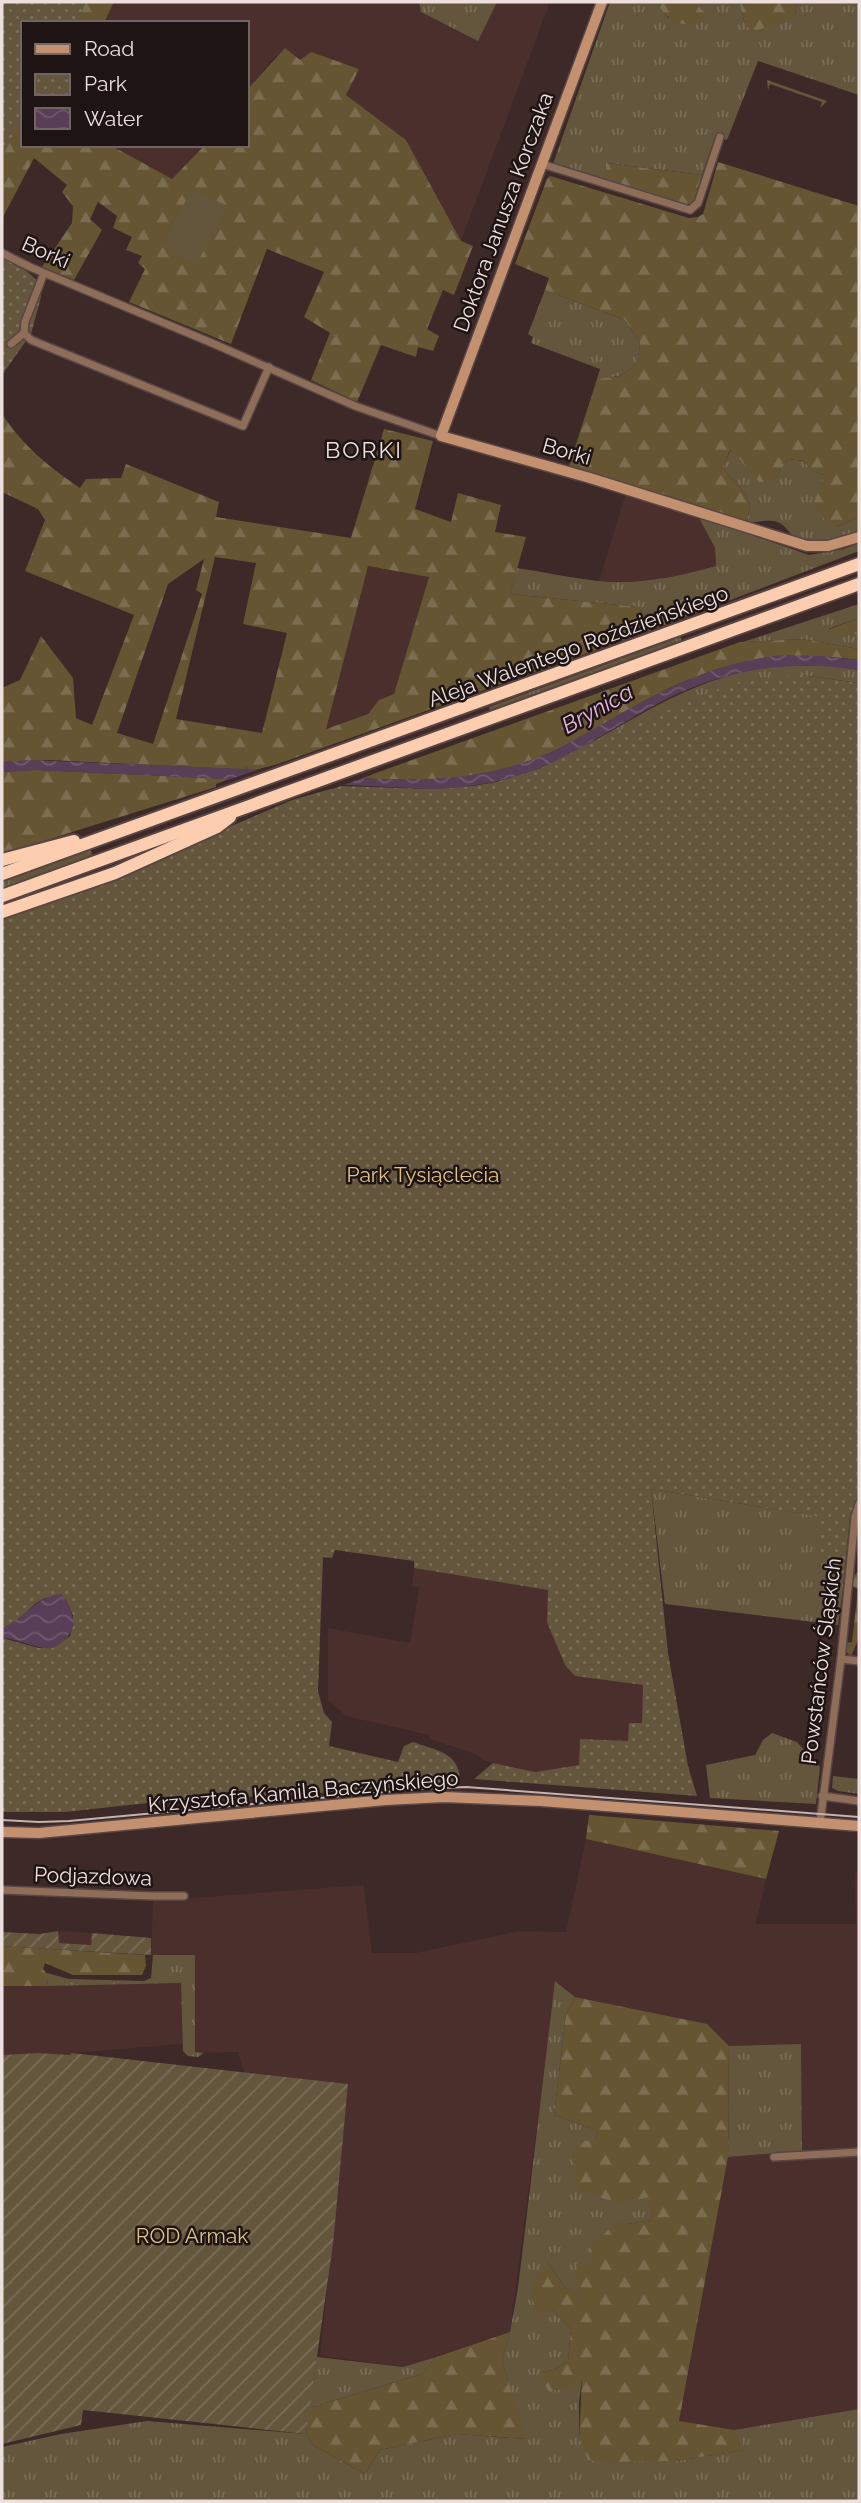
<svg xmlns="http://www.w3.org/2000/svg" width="861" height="2503" font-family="Raleway,sans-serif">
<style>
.built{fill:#4a2f2c}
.grass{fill:url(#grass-tufts)}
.forest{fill:url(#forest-firs);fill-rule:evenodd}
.park{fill:url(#park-dots)}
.garden{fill:url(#garden-furrows)}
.pitch{fill:#63563d}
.water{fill:url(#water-waves)}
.pier{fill:#3d2927}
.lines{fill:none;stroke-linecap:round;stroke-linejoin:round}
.street-casing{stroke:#594644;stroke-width:10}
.secondary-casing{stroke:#594644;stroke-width:13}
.highway-casing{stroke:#594644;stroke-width:16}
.street{stroke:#8e6e59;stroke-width:7}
.secondary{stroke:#c3916f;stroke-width:10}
.highway{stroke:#fccdae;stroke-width:12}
.tram{stroke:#c3b3b1;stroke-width:2}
.labels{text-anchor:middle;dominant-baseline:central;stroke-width:5;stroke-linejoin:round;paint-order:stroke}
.street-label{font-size:21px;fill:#eddfdd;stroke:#1e1413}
.park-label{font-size:21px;fill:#e0c287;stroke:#1e1413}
.neighbourhood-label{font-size:23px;letter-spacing:2px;fill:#eddfdd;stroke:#1e1413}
.water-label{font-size:23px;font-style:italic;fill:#e6b5e4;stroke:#1e1413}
</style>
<defs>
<pattern id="grass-tufts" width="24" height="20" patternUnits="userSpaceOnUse" patternTransform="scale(1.75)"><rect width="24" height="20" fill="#63563d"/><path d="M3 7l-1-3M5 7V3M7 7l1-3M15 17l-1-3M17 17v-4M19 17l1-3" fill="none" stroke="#7a6e59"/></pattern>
<pattern id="forest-firs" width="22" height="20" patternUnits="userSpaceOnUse" patternTransform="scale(1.75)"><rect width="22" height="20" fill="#655533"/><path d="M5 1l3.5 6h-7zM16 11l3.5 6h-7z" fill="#7b6d50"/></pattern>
<pattern id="park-dots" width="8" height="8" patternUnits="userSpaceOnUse" patternTransform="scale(1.75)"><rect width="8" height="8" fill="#63563d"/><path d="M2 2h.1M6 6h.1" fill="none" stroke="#7a6e59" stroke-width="1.8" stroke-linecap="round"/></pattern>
<pattern id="garden-furrows" width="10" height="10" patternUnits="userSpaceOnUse" patternTransform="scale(1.75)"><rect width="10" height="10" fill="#63563d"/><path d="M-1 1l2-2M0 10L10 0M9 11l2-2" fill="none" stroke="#7a6e59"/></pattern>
<pattern id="water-waves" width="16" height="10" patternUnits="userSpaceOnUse" patternTransform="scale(1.75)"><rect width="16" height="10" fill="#583e57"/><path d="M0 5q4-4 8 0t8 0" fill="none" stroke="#70596f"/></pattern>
</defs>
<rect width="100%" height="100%" fill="#3d2927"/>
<g class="built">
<polygon points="114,2 550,2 461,241 406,140 346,95 358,68 276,56 247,90 247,23 104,23"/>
<polygon points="110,145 205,145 172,180"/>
<polygon points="626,493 698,516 715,548 716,566 693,573 646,581 599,581"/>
<polygon points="368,566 429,577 394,694 379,700 368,714 325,729"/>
<polygon points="414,1568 549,1590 547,1622 576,1676 643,1685 642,1723 629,1741 579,1765 535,1772 485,1761 475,1754 430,1739 429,1735 346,1716 328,1700 328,1628 410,1643 419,1588 412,1586"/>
<polygon points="586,1839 766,1879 756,1924 856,1924 855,1875 859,1865 859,2409 734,2430 679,2422 728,2157 802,2151 801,2044 729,2046 707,2024 575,1997 556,1981 510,2332 403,2367 320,2356 348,2085 244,2073 238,2052 195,2053 195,1956 151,1955 153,1901 364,1885 372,1953 415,1953 519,1931 566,1932"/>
<polygon points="58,1931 92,1933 91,1945 58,1943"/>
<polygon points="181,1983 184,2044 73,2053 70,2055 38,2053 2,2055 2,1986"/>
</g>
<g class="grass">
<polygon points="419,2 497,2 478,41 421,12"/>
<polygon points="610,2 659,2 659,6 668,18 696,2 739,2 745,24 795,16 797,2 859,2 859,95 758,61 727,140 715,137 702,175 607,163 606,180 553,164"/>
<polygon points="767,80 827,101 820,108 822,102 770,84 768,90"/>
<polygon points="545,290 625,320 640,343 638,363 620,376 597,379 600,369 531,343 533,337 528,334"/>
<path d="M732,448L774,481L788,459L804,461L812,471L825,475L836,527L859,517V534C838,540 817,548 795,537C790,534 788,530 784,526C775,517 759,522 747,523L750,506L746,495L722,467Z"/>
<path d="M698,516L809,555L844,549L859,543V551L649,631L639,607L510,594L517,568C544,572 571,578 598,581C637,585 678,577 716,566L715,548Z"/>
<polygon points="859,604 859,618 828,629 859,635 859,649 802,639 743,642"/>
<polygon points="680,637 682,641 490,711 489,707"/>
<path d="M784,666H834L859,670V683L801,675L594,741C655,706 712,670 784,666Z"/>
<polygon points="91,850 92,855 2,889 2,882"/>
<polygon points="651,1489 817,1516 820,1576 843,1588 838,1625 665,1604"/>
<polygon points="772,1733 797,1742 820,1767 816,1804 710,1798 706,1765 755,1755 763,1740"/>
<polygon points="833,1776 859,1779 859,1794 838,1791 832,1788"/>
<polygon points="153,1955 195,1955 195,2052 204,2053 198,2057 188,2056 183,2051 181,1983 46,1986 48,1980 47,1973 69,1979 144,1981 151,1978"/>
<polygon points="555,1981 575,1997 566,2014 554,2115 596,2130 597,2140 650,2197 652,2220 628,2224 595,2266 580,2295 565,2288 548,2262 552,2310 571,2329 568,2361 554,2370 540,2372 582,2378 579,2403 579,2438 643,2460 676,2461 745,2450 734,2430 859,2409 859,2501 2,2501 2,2447 61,2434 147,2421 306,2434 313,2445 365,2474 380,2450 457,2434 525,2439 502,2360 510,2332 518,2288"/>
<polygon points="801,2044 802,2151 728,2157 729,2046"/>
<polygon points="317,2357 403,2367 436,2357 422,2374 309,2408"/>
</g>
<g class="forest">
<polygon points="2,2 114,2 104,23 23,23 23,145 110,145 172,179 205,145 247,145 247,90 285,48 300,60 311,52 359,69 346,95 406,140 461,241 473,246 454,295 443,290 427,329 439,336 433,351 418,347 416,357 381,345 357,402 311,380 330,333 304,317 324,272 267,249 231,344 129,302 145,269 138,263 142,256 126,250 132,237 113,228 117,216 98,202 90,219 102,230 74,280 42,267 72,223 73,206 62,192 67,185 34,158 2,219"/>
<path d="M659,2H696V4L706,14C703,29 682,26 671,19C666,16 662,11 659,6Z"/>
<polygon points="739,2 797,2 795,16 753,32 745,24"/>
<polygon points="718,162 859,206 859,517 836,527 825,520 813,505 825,475 812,471 804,461 788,459 774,481 759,482 731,449 722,467 746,495 750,506 747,523 569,466 597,379 620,376 638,363 640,343 625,320 545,290 549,278 515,264 547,179 550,176 689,218 698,217 703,214"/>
<polygon points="606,163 702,175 694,201 690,204 685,204 606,180"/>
<path d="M2,414C23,446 49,467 80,488L86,479L121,478L126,464L219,502L216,517L351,538L384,429L433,441L415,509L451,522L458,493L501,505L495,532L526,537L510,594L639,607L649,631L278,764L256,770L48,760L2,762V688L20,680L41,636L73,678L76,718L92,725L134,615L25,571L45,520L38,509L2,492ZM215,557L256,563L243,624L287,633L262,733L176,719ZM204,559L196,590L202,594L153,744L117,733L168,584ZM368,566L429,577L394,694L379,700L368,714L326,729Z"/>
<polygon points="859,618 859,635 827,630"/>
<path d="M802,639L859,649V660C762,647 705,666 621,714C590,731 560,751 526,762C473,780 417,782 362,778L740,642Z"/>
<polygon points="35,770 230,779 216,784 216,787 2,854 2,772"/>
<polygon points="859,1571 859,1638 851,1656 844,1650 845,1643 852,1642 858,1589 849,1584 853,1576"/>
<polygon points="589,1815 590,1815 779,1831 766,1879 586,1839"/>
<polygon points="2,1946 145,1955 146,1966 142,1975 73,1975 45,1963 43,1969 49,1976 46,1986 2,1986"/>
<polygon points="575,1997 707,2024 729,2046 728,2157 679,2421 734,2430 746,2450 676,2461 597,2462 588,2460 579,2438 582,2379 569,2389 548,2391 539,2372 554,2370 568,2361 571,2329 552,2310 534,2315 530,2288 548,2262 565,2288 579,2294 576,2264 595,2265 588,2249 619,2220 628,2224 652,2220 649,2197 619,2204 579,2190 571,2156 578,2142 597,2140 596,2130 554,2115 566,2014"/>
<polygon points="510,2332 502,2360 526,2439 457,2434 380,2450 365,2474 313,2445 306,2434 309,2408 422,2374 436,2357"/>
</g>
<g class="park">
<polygon points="2,2 86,2 77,23 23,23 23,115 2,158"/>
<polygon points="2,250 39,282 41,297 31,334 2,375"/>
<path d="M801,675L859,683V1496L850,1516L843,1588L820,1576L816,1516L651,1489L668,1653L688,1766L697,1796L474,1779L493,1763L535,1772L579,1765L580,1739L628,1741L629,1723H642L643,1685L575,1676L565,1665L547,1622L548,1590L414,1568V1561L335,1550L332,1558L323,1557L318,1691L324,1713L332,1722L329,1746L398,1762L404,1746L413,1742C437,1751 460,1752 460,1782L333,1792L148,1803L65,1812H2V1638L39,1648L56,1646L70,1636L73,1625V1615L65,1598H45L35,1604L14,1623L2,1628V917L110,878L292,800L341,786L431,789L473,786L496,782L541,768L594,741L733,683Z"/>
</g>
<g class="garden">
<polygon points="58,1931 59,1943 91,1945 92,1933 151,1938 151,1955 2,1946 2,1932 40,1934"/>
<polygon points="38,2053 70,2055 72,2053 348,2084 333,2244 306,2434 83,2410 81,2425 2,2444 2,2055"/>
</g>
<polygon class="pitch" points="192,189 227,206 196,265 162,247"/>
<g class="water">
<path d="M784,655L821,656L859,660V670C796,660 735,667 677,694C630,716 588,747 541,768C505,781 469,788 431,789L35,770L2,772V762L29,760L245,769L246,766L248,769C343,776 444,793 534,759C560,750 582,735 606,722C663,690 717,661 784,655Z"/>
<path d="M62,1594C73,1612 81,1627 61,1643C55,1647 53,1649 46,1648C31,1647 16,1638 2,1638V1628C25,1619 36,1596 62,1594Z"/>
</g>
<polygon class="pier" points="266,767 371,775 332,789 222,782"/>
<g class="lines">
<g class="street-casing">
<g id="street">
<polyline points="542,164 690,210 698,203 720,137"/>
<polyline points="2,253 30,267 212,343 355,406 441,436"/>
<polyline points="24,333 31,340 243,426 269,367"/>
<polyline points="11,344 24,333 25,322 44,273"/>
<polyline points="841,1659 859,1661"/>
<polyline points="822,1796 859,1801"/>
<polyline points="820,1823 841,1659 855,1517 859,1504"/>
<polyline points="2,1890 152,1896 184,1896"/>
<polyline points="774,2157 859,2152"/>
</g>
</g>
<g class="secondary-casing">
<g id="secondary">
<polyline points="602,2 441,436 590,478 807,546 828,546 859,537"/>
<polyline points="2,1832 39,1833 386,1800 444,1797 541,1801 859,1826"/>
</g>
</g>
<g class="highway-casing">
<g id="highway">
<polyline points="2,860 74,841"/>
<polyline points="2,874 859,564"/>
<polyline points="2,896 859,584"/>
<polyline points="2,912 115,873 217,827 230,817"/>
</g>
</g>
<use href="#street" class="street"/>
<use href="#secondary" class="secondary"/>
<use href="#highway" class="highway"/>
<polyline class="tram" points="2,1820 39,1822 69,1821 418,1789 466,1787 859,1817"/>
</g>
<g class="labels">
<g class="street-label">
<text transform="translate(503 212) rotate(-70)">Doktora Janusza Korczaka</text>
<text transform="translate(46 252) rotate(24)">Borki</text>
<text transform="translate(567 451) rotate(16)">Borki</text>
<text transform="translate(578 646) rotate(-20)">Aleja Walentego Roździeńskiego</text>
<text transform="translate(821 1661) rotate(-83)">Powstańców Śląskich</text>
<text transform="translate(303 1791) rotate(-5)">Krzysztofa Kamila Baczyńskiego</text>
<text transform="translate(93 1876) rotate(2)">Podjazdowa</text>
</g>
<g class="park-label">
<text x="423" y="1174">Park Tysiąclecia</text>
<text x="192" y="2235">ROD Armak</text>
</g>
<g class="neighbourhood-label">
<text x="364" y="449">BORKI</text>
</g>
<g class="water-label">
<text transform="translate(597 708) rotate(-29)">Brynica</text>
</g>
</g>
<rect width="861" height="2503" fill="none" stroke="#eddfdd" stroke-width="7"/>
<rect x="21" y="21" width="228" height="126" fill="#1e1413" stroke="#716564" stroke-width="2"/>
<rect x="35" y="44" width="35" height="10" fill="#c3916f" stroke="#716564" stroke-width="2"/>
<text x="84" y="56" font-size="21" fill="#eddfdd">Road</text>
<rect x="35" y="74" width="35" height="21" fill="url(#park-dots)" stroke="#716564" stroke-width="2"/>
<text x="84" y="91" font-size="21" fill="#eddfdd">Park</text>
<rect x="35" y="108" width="35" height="21" fill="url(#water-waves)" stroke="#716564" stroke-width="2"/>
<text x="84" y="126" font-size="21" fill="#eddfdd">Water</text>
</svg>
